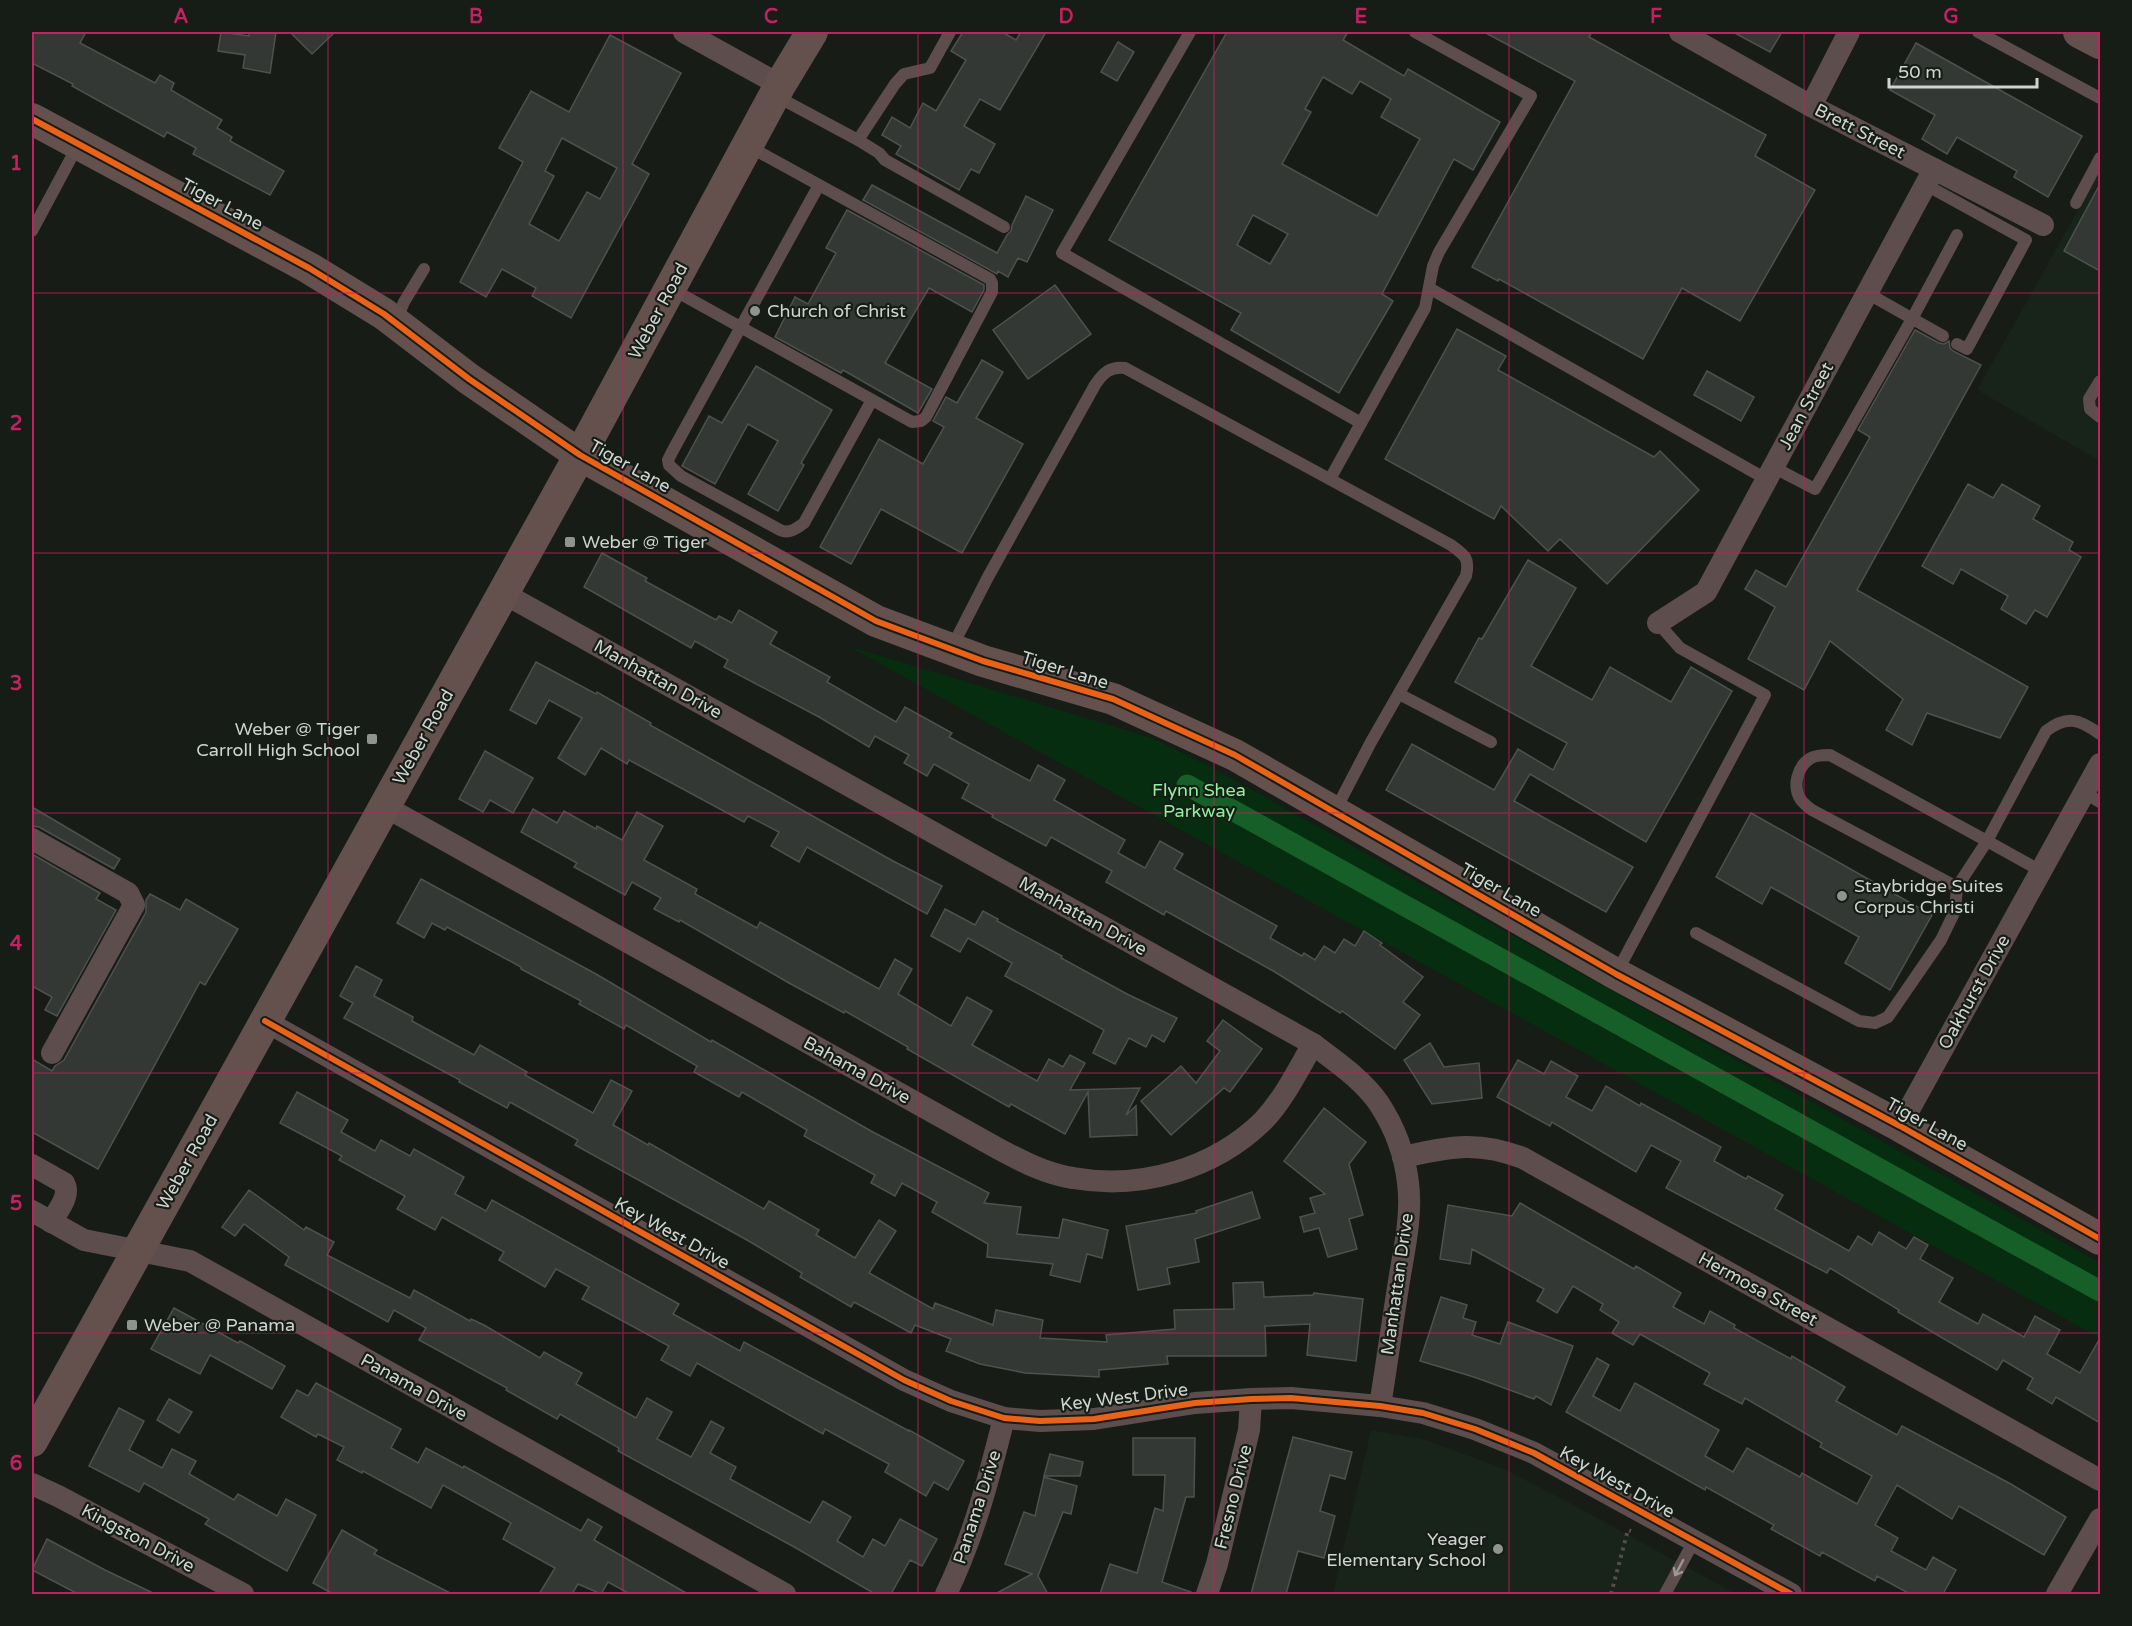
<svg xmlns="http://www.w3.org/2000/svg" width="2132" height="1626" font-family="'Varela Round',sans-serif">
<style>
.built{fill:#182319}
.green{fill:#062d0f}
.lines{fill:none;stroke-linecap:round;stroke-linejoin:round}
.canal{stroke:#175f29;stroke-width:21}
.building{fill:#343834;stroke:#4e524e;stroke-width:1.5;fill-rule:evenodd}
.path{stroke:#554c4b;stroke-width:4;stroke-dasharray:3 4.5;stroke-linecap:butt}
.lane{stroke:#5d4d4c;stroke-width:12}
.street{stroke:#5d4d4c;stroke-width:22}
.secondary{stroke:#64504d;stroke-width:32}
.cycleway-casing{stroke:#161d16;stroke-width:10}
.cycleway{stroke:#ea6118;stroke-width:6}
.oneway{stroke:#9c9795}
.grid{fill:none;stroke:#c32161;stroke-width:1.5;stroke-opacity:0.55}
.poi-dot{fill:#8f948f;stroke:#161d16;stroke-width:2}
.labels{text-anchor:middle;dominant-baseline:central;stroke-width:4.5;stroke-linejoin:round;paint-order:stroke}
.street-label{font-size:18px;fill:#cfd4d0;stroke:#161d16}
.poi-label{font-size:18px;fill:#cfd4d0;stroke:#161d16;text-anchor:start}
.park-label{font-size:18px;fill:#8ef19c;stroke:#161d16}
.neatline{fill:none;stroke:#c32161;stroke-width:2}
.grid-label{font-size:20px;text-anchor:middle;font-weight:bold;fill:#c32161}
</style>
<rect width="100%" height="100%" fill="#171c17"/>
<g class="built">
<polygon points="2100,171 2100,461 1977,390"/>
<polygon points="1371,1430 1423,1439 1502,1468 1570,1503 1736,1594 1333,1594"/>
</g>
<polygon class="green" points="848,646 1152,738 1211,767 2100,1263 2100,1338"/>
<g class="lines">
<polyline class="canal" points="1187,785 2100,1291"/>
</g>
<g class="building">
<polygon points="32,32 86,32 80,43 155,83 160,75 174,83 171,90 222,120 217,128 232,137 230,141 284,171 270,195 193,154 196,148 167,132 164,137 72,86 73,84 32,63"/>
<polygon points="221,32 249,36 249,32 276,32 270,73 243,68 245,55 218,51"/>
<polygon points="290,32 335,32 312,54"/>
<polygon points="963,32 1002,32 1016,40 1021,32 1046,32 1000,110 980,99 964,126 995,144 979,173 971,169 959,190 896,154 901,146 882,135 892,117 910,128 923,103 936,111 966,60 951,51"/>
<path d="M1227,32H1348L1343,40L1404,76L1408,69L1500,122L1473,170L1454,159L1382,294L1393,301L1339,393L1231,330L1241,313L1109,240ZM1323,77L1352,94L1360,81L1391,99L1381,117L1420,139L1377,216L1282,164L1311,112L1305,109ZM1253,215L1288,234L1270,264L1237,245Z"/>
<polygon points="1484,32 1592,32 1589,37 1766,135 1755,156 1815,190 1740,321 1682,288 1643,359 1499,279 1498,281 1472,267 1575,81"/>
<polygon points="1733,32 1782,32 1770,52"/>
<path d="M610,35L681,73L632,164L649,174L571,318L532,296L536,288L502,269L486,297L460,282L523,162L499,148L531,91L569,112ZM562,138L617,168L600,199L587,192L559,241L529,224L554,176L545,171Z"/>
<polygon points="1118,42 1134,52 1117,81 1101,72"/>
<polygon points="1916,43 2082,136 2048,197 2014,177 2017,171 1957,137 1947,154 1922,139 1935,115 1890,90"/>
<polygon points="2100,184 2100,271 2064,251"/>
<polygon points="872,185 997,253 1007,235 1011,231 1012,225 1026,196 1053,210 1027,262 1018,258 1008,277 998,271 997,274 863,200"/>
<polygon points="847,210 984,285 984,290 972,312 929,288 885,363 932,389 918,413 843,370 841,373 775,337 795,297 808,304 836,253 826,248"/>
<polygon points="1055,285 1091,334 1028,379 993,330"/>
<polygon points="1457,329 1506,356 1498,370 1654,457 1660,451 1699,490 1607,584 1560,539 1548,551 1501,506 1494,519 1385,459"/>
<polygon points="1915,330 1939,343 1944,344 1949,341 1950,348 1953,351 1981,365 1857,590 2028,687 2000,738 1927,713 1912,745 1886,730 1903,699 1830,641 1804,690 1748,659 1775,607 1745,589 1756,570 1786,587 1870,437 1858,430"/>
<polygon points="982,360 1003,372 976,418 1023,444 962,553 881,509 851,564 820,547 879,439 923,464 944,427 933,421 946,397 957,403"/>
<polygon points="756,366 832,410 801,463 804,465 778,511 748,494 778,441 748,424 715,484 682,466 709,416 722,423"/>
<polygon points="1707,371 1754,397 1741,421 1694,395"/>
<polygon points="1968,484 1993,498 2002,484 2040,506 2033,519 2073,542 2069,550 2081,557 2047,617 2035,610 2026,624 2001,609 2008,596 1961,569 1953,584 1922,566"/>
<polygon points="602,553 647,578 645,581 716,620 719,616 732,623 739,610 777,632 770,644 830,677 827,682 896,722 905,707 952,733 949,737 1030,781 1038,765 1065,780 1054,800 1125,840 1118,853 1145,868 1160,841 1183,854 1174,869 1277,926 1270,938 1302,956 1304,953 1315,960 1324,946 1335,953 1344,939 1355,946 1364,931 1382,943 1380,945 1423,977 1403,1002 1420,1015 1395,1049 1342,1011 1340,1013 1275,972 1166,911 1164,915 1106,882 1112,871 1051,837 1046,846 992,817 993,815 962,798 969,784 934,764 927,776 904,763 909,755 875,736 869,747 819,717 724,667 728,660 695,641 691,648 584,587"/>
<polygon points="1528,560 1576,588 1531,666 1592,700 1610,667 1671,702 1691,667 1732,691 1646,842 1530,774 1514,801 1633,867 1606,912 1386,790 1412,744 1494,790 1518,749 1553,770 1567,743 1455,682 1479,638 1482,639"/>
<polygon points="536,662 596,694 597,692 651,723 650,725 893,861 942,886 927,914 807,847 799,862 771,846 779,832 748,816 744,822 629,760 627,764 601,748 585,775 558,758 582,718 549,700 536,724 510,710"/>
<polygon points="485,751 533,778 513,813 490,800 483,812 459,799"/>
<polygon points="32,807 120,859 114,869 39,827 32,826"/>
<polygon points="533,809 557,823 564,811 596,829 597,826 622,840 637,812 663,826 644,860 697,889 695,894 757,928 760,922 879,989 895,959 912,969 898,994 951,1026 967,997 992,1011 972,1045 1037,1081 1049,1059 1063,1067 1070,1055 1085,1063 1070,1090 1140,1088 1126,1115 1136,1106 1137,1135 1090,1137 1088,1092 1065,1134 1011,1104 1009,1107 907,1049 908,1047 845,1011 844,1013 789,983 680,920 679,922 654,909 661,898 632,882 625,895 574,867 577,863 521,832"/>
<polygon points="1751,813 1932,915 1890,990 1845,963 1859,937 1771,887 1762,904 1716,877"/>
<polygon points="32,854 100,893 96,899 116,910 57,1016 45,1010 52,997 32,986"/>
<polygon points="421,879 596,974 711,1042 712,1040 871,1131 989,1193 984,1203 1021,1207 1017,1234 1059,1238 1063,1219 1108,1230 1102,1258 1087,1254 1080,1282 1050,1275 1053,1264 987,1257 988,1244 932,1212 937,1202 902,1183 895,1196 871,1183 875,1175 804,1136 807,1130 742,1092 739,1097 694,1072 697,1066 626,1025 624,1029 579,1004 581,1001 521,969 521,967 447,927 445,930 432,923 424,938 397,923"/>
<polygon points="150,894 180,910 186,899 238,929 205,985 200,982 98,1169 32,1132 32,1059 52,1071 55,1066 64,1060 146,912 146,900"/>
<polygon points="945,909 975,925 983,911 998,919 997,921 1062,956 1061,958 1127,994 1177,1018 1164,1042 1152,1035 1146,1047 1129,1038 1115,1064 1093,1053 1104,1030 1005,976 1012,963 968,938 960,952 931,936"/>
<polygon points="356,966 382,980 374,996 413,1017 412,1021 474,1055 480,1045 527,1072 525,1075 593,1113 611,1080 632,1091 613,1125 648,1145 649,1143 764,1209 769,1201 819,1230 816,1235 855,1258 879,1220 896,1231 869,1273 933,1309 935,1303 993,1325 996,1310 1043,1320 1040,1338 1107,1342 1106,1335 1175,1329 1174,1310 1234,1309 1233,1283 1263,1282 1264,1297 1313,1295 1314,1293 1363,1299 1356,1361 1307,1355 1310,1324 1265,1326 1266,1356 1167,1356 1168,1364 1099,1370 1099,1377 1025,1373 980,1364 946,1351 951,1339 915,1325 911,1333 854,1302 851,1307 800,1277 802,1273 747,1240 575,1145 578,1140 510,1102 507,1108 459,1082 460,1080 344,1018 353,1003 340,996"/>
<polygon points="1223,1020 1262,1049 1230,1092 1224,1088 1171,1135 1141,1101 1181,1066 1196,1083 1220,1051 1207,1041"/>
<polygon points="1430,1043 1444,1067 1479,1063 1482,1098 1432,1104 1404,1060"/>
<polygon points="1518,1060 1544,1074 1551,1061 1578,1076 1566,1097 1592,1111 1606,1086 1640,1106 1641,1103 1721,1147 1714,1161 1746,1179 1748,1176 1783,1195 1775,1209 1849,1251 1858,1236 1872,1245 1879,1232 1906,1249 1914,1237 1928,1245 1920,1259 1953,1278 1939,1302 1978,1324 1983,1314 2024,1337 2035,1316 2060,1330 2047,1354 2080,1373 2100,1338 2100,1423 2056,1397 2052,1404 2027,1389 2033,1378 2003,1360 1997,1370 1898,1312 1899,1310 1830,1268 1827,1273 1666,1188 1681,1161 1651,1145 1636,1172 1552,1122 1550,1126 1497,1097"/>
<polygon points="297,1092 348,1120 341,1132 375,1151 381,1140 410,1156 414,1149 464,1177 455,1194 486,1211 492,1200 679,1304 673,1314 740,1351 744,1342 909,1431 909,1430 964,1461 948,1490 934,1482 926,1496 885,1472 889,1464 825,1429 823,1434 697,1363 690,1376 661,1360 669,1346 582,1299 589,1287 556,1269 545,1287 499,1260 504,1252 442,1217 435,1230 397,1209 405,1196 339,1160 342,1156 280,1123"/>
<polygon points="1324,1108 1366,1142 1349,1164 1363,1215 1349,1219 1357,1249 1328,1257 1319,1228 1304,1232 1300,1217 1315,1213 1310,1198 1325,1194 1284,1161"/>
<polygon points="249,1190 304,1230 306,1227 334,1242 327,1255 410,1298 414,1290 470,1321 471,1319 484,1325 540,1358 544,1352 582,1373 576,1384 636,1418 647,1398 672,1412 657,1439 691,1457 711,1421 724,1428 710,1453 736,1467 730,1479 810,1523 823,1501 851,1517 837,1541 863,1557 873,1539 885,1546 900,1519 937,1539 922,1566 910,1560 891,1594 875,1594 796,1548 618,1451 619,1448 560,1414 557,1419 506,1390 507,1388 419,1340 426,1328 394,1310 388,1322 285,1265 289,1257 244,1224 235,1236 222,1227"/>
<polygon points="1252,1192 1260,1218 1195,1239 1199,1262 1167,1268 1170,1284 1138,1290 1126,1226 1197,1213 1196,1211"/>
<polygon points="1520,1203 1634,1269 1636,1266 1681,1293 1673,1307 1704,1324 1710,1311 1735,1325 1734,1328 1791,1359 1792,1356 1845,1387 1836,1401 1897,1435 1902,1426 2009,1483 2066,1517 2044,1555 1959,1506 1952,1519 1897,1485 1875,1525 1898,1538 1891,1551 1926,1570 1933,1557 1956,1570 1943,1594 1910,1594 1877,1576 1875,1581 1822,1552 1820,1556 1771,1529 1774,1525 1706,1487 1705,1490 1566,1412 1597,1358 1609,1365 1593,1396 1620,1411 1635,1383 1719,1430 1705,1456 1733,1472 1747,1448 1800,1477 1802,1473 1857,1504 1872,1476 1820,1447 1822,1443 1745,1398 1742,1404 1704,1384 1710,1373 1640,1334 1633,1345 1612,1333 1619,1322 1600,1310 1603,1304 1573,1286 1557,1313 1537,1301 1544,1289 1472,1249 1470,1264 1440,1259 1448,1205 1512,1216"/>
<polygon points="1441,1297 1467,1305 1463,1318 1476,1322 1472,1335 1500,1344 1508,1322 1573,1346 1551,1405 1536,1396 1534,1399 1474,1377 1420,1361"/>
<polygon points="174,1308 238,1343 240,1341 285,1366 272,1389 210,1355 200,1374 151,1349"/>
<polygon points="316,1383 401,1429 391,1448 418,1463 426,1448 463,1468 464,1466 581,1531 588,1519 602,1527 594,1540 688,1594 630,1594 608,1582 601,1594 578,1584 572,1594 539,1594 555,1568 503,1539 511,1523 443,1485 431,1508 363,1471 362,1473 337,1460 344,1447 318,1434 316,1437 281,1417 297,1390 308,1396"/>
<polygon points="169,1399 192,1412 179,1433 157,1420"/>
<polygon points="119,1408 144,1421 129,1450 162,1468 172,1449 196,1461 189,1474 234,1500 238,1494 277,1516 286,1499 316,1515 287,1571 205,1524 209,1519 144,1483 139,1492 89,1466"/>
<polygon points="1293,1437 1352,1452 1345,1479 1330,1475 1320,1511 1335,1516 1324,1558 1298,1551 1286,1594 1251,1594"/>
<polygon points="1133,1438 1195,1438 1194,1497 1186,1497 1162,1582 1191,1592 1191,1594 1100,1594 1110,1564 1137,1573 1155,1508 1163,1511 1165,1475 1133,1475"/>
<polygon points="1050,1454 1083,1462 1080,1476 1044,1476"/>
<polygon points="1044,1477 1077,1486 1071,1514 1063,1512 1038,1576 1048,1594 995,1594 1032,1574 1005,1564 1024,1512 1035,1516"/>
<polygon points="342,1530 377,1550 374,1554 452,1594 333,1594 313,1583"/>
<polygon points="47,1539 105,1570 155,1594 78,1594 32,1570"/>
</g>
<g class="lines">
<polyline class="path" points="1611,1594 1628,1530 1631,1531"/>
<g class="lane">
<polyline points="1190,32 1062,253 1361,423"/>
<polyline points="1978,32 2100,98"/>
<polyline points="776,96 858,140 879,153 885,160 1004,227"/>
<polyline points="858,140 895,84 904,74 930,68 950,32"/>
<path d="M819,185L672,452L668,460L669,465L681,476L780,530C789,534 796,529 804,523L872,400"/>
<polyline points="1926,185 2026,240 1967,349 1957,344"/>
<polyline points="2076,203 2100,158"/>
<polyline points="32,231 78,145"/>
<polyline points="670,288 912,422 921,421 926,417 992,292 992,283 990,279 748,146"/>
<polyline points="1429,288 1766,479"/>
<polyline points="1867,293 1943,336"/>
<polyline points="396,321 404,302 424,269"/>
<polyline points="2100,381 2089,399 2090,409 2100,417"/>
<polyline points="1773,467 1815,489 1912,319 1957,235"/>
<polyline points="1330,479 1425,308 1433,266 1439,252 1531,96 1415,32"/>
<path d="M951,649L988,577L1095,385C1103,373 1110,366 1125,368L1451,545C1465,555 1470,558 1466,576L1371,742L1335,811"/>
<polyline points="1399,694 1491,742"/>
<polyline points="2085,793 2100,802"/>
<path d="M1957,887L1812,810C1808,807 1804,804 1801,800C1792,787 1797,766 1811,758C1816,755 1824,755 1830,755L1987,841L2046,731C2067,715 2079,719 2100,734"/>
<polyline points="1696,933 1859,1021 1875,1023 1888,1017 1941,940 1955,911 1957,887 1987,841 2041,871"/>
<polyline points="1617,972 1765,695 1680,648 1658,623"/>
<polyline points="1665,1594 1694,1541"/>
</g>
<g class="street">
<polyline points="684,32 780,85"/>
<polyline points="1680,32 1811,106 2043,225"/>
<polyline points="1811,106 1849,32"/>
<path d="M503,593L1313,1044C1336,1062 1361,1078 1378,1102C1394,1126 1405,1155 1408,1183C1412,1213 1405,1246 1400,1275C1393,1318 1387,1362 1380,1406"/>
<polyline points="1658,623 1706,592 1934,169"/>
<path d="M384,806L997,1148C1021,1161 1046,1174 1073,1178C1141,1190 1214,1169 1263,1121C1284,1099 1298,1070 1313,1044"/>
<polyline points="32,839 128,893 134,905 52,1053"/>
<polyline points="265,1021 904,1380 951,1401 1004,1418 1040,1421 1094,1419 1195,1403 1251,1399 1291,1398 1380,1406 1423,1413 1475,1429 1534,1453 1791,1594"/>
<polyline points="1900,1126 2100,764"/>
<path d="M1403,1157C1450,1147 1476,1140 1523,1158L2100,1480"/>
<path d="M32,1165L64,1183C71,1196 58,1210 51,1222"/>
<polyline points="32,1211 84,1240 190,1261 785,1594"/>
<polyline points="32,1484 58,1496 243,1594"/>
<path d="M946,1594C973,1539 989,1478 1004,1418"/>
<polyline points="1207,1594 1217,1564 1249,1430 1251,1399"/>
<polyline points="2057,1594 2100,1519"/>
</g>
<g class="secondary">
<polyline points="2079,32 2100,43"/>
<polyline points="32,119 309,268 384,314 469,379 580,455 876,621 983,661 1113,699 1235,755 1616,974 1900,1126 2100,1239"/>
<polyline points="32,1441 580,455 780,85 812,32"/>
</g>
<g class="cycleway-casing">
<g id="cycleway">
<polyline points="32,119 309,268 384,314 469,379 580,455 876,621 983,661 1113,699 1235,755 1616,974 1900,1126 2100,1239"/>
<polyline points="265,1021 904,1380 951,1401 1004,1418 1040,1421 1094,1419 1195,1403 1251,1399 1291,1398 1380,1406 1423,1413 1475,1429 1534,1453 1791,1594"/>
</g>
</g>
<use href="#cycleway" class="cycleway"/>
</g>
<defs><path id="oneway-shaft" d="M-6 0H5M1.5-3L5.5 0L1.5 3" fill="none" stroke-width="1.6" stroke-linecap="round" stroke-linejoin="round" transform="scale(1.5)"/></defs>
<use class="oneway" href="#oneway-shaft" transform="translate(1679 1568) rotate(118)"/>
<path class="grid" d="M328,32V1594M623,32V1594M918,32V1594M1214,32V1594M1509,32V1594M1804,32V1594M32,293H2100M32,553H2100M32,813H2100M32,1073H2100M32,1333H2100"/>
<g class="poi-dot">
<circle cx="755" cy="311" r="6"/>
<rect x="564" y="536" width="12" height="12" rx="3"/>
<rect x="366" y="733" width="12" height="12" rx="3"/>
<circle cx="1842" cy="896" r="6"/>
<rect x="126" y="1319" width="12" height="12" rx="3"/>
<circle cx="1498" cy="1549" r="6"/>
</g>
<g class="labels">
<g class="street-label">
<text transform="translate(1860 131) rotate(27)">Brett Street</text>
<text transform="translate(222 204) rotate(28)">Tiger Lane</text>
<text transform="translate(658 311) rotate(-62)">Weber Road</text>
<text transform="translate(1806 406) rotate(-62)">Jean Street</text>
<text transform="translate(630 466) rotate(29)">Tiger Lane</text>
<text transform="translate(1065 670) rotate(17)">Tiger Lane</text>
<text transform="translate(658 679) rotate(29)">Manhattan Drive</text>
<text transform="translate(423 737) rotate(-61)">Weber Road</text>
<text transform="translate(1501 890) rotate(30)">Tiger Lane</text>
<text transform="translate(1083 916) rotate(29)">Manhattan Drive</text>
<text transform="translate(1974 992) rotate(-61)">Oakhurst Drive</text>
<text transform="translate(857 1070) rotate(29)">Bahama Drive</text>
<text transform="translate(1927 1124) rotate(29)">Tiger Lane</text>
<text transform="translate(187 1162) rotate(-61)">Weber Road</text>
<text transform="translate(672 1233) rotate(29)">Key West Drive</text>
<text transform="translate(1397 1284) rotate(-82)">Manhattan Drive</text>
<text transform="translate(1758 1289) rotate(29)">Hermosa Street</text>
<text transform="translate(414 1387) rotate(29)">Panama Drive</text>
<text transform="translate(1124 1397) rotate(-7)">Key West Drive</text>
<text transform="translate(1617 1482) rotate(29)">Key West Drive</text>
<text transform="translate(1233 1497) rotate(-76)">Fresno Drive</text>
<text transform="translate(977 1507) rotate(-72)">Panama Drive</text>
<text transform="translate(138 1538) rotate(28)">Kingston Drive</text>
</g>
<g class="poi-label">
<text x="767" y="311">Church of Christ</text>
<text x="582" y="542">Weber @ Tiger</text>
<text x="360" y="729" text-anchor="end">Weber @ Tiger<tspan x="360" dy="21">Carroll High School</tspan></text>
<text x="1854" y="886">Staybridge Suites<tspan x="1854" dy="21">Corpus Christi</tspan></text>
<text x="144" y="1325">Weber @ Panama</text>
<text x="1486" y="1539" text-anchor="end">Yeager<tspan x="1486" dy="21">Elementary School</tspan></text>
</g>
<g class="park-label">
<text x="1199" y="790">Flynn Shea<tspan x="1199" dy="21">Parkway</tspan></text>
</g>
</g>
<rect width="2132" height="1626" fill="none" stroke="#161d16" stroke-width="66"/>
<path d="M1889 78v9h148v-9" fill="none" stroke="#cfd4d0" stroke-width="3"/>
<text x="1898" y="78" font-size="18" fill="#cfd4d0" stroke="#161d16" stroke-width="4.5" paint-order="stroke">50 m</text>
<rect x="33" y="33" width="2066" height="1560" class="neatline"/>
<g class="grid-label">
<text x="181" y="23">A</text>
<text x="476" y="23">B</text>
<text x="771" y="23">C</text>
<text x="1066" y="23">D</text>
<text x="1361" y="23">E</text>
<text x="1656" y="23">F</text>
<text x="1951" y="23">G</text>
<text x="16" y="170">1</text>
<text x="16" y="430">2</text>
<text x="16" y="690">3</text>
<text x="16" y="950">4</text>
<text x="16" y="1210">5</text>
<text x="16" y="1470">6</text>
</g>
</svg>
